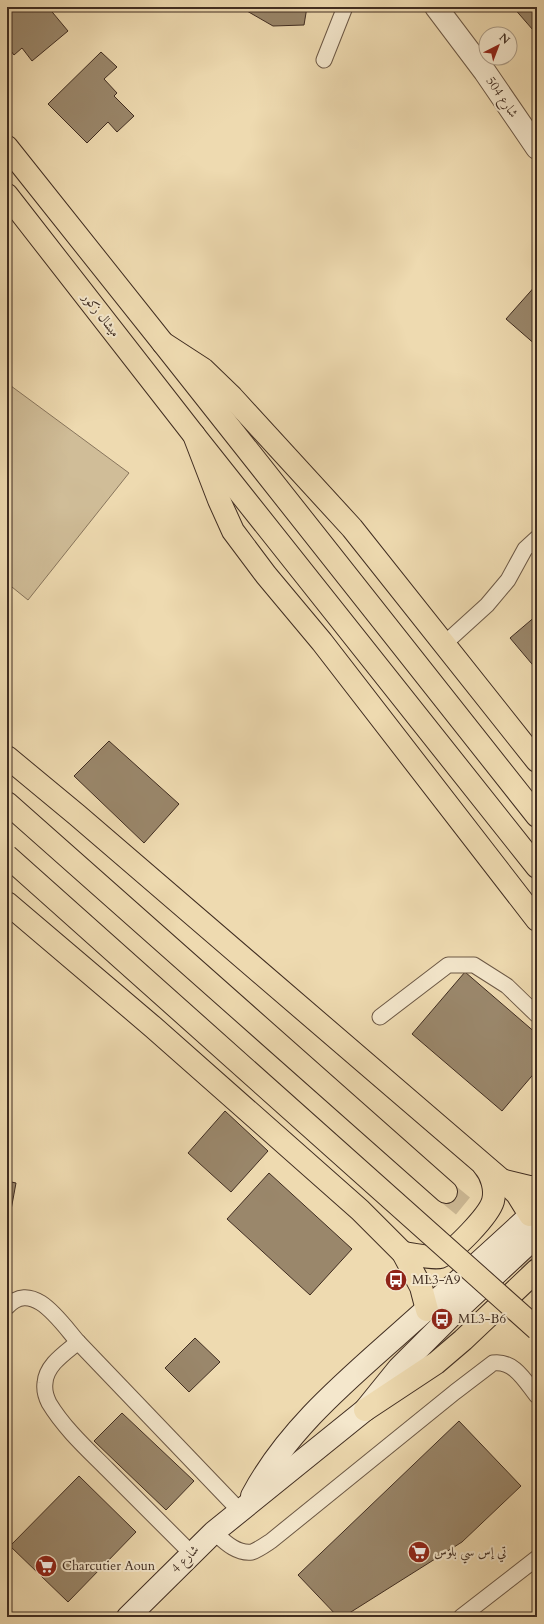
<svg xmlns="http://www.w3.org/2000/svg" width="544" height="1624" font-family="Cardo,Amiri,serif">
<style>
.green{fill:#d0bd98;stroke:#88755c}
.building{fill:#9a876b;stroke:#402d21}
.lines{fill:none;stroke-linecap:round;stroke-linejoin:round}
.motorway-tunnel{stroke:#cbb793;stroke-width:22;stroke-dasharray:22 11;stroke-linecap:butt}
.service-casing{stroke:#6c5845;stroke-width:17}
.minor-casing{stroke:#6c5845;stroke-width:24}
.secondary-casing{stroke:#402d21;stroke-width:24}
.primary-casing{stroke:#402d21;stroke-width:24}
.trunk-casing{stroke:#402d21;stroke-width:24}
.motorway-casing{stroke:#402d21;stroke-width:24}
.service{stroke:#f4e7cc;stroke-width:15}
.minor{stroke:#f4e7cc;stroke-width:22}
.secondary{stroke:#f4e7cc;stroke-width:22}
.primary{stroke:#eedab0;stroke-width:22}
.trunk{stroke:#eedab0;stroke-width:22}
.motorway{stroke:#eedab0;stroke-width:22}
.motorway-bridge-casing{stroke:#402d21;stroke-width:24;stroke-linecap:butt}
.motorway-bridge{stroke:#eedab0;stroke-width:22}
.labels{text-anchor:middle;dominant-baseline:central;stroke-width:4;stroke-linejoin:round;paint-order:stroke}
.street-label{font-size:13px;fill:#402d21;stroke:#f4e7cc}
.poi-label{font-size:13px;fill:#402d21;stroke:#f4e7cc;text-anchor:start}
</style>
<rect width="100%" height="100%" fill="#eedab0"/>
<filter id="stains"><feTurbulence type="fractalNoise" baseFrequency=".005" numOctaves="4"/><feColorMatrix values="0 0 0 0 .2 0 0 0 0 .09 0 0 0 0 .02 0 0 0 .5 -.17"/></filter>
<radialGradient id="worn" r=".72"><stop offset=".6" stop-color="#630" stop-opacity="0"/><stop offset="1" stop-color="#630" stop-opacity=".3"/></radialGradient>
<polygon class="green" points="7,383 129,473 28,600 7,583"/>
<g class="building">
<polygon points="7,7 31,7 33,9 35,7 48,7 68,31 32,61 22,48 14,55 7,46"/>
<polygon points="240,7 307,7 304,25 273,26"/>
<polygon points="513,7 537,7 537,27 533,30"/>
<polygon points="101,52 117,67 104,79 117,93 114,96 134,116 117,132 108,122 87,143 48,104"/>
<polygon points="537,284 537,346 506,319"/>
<polygon points="537,615 537,670 510,638"/>
<polygon points="109,741 179,804 144,843 74,776"/>
<polygon points="465,972 537,1034 537,1070 502,1111 412,1034"/>
<polygon points="225,1111 268,1151 231,1192 188,1153"/>
<polygon points="269,1173 352,1249 310,1295 227,1219"/>
<polygon points="7,1181 16,1183 11,1210 7,1209"/>
<polygon points="195,1338 220,1362 189,1392 165,1368"/>
<polygon points="122,1413 194,1481 166,1510 94,1441"/>
<polygon points="459,1421 521,1486 462,1542 343,1617 338,1617 298,1575"/>
<polygon points="79,1476 136,1532 68,1602 10,1546"/>
</g>
<g class="lines">
<polyline class="motorway-tunnel" points="446,1192 537,1267"/>
<g class="service-casing">
<g id="service">
<polyline points="324,60 345,7"/>
<polyline points="443,645 487,605 508,580 525,549 537,538"/>
<polyline points="380,1017 448,965 474,965 507,986 537,1015"/>
<path d="M7,1307C33,1278 62,1324 78,1342"/>
<path d="M214,1532C224,1541 236,1554 252,1552C258,1550 265,1545 271,1541L455,1392L493,1363C514,1360 525,1381 537,1396"/>
<path d="M191,1553C163,1525 135,1497 107,1469C87,1449 64,1428 49,1403C46,1397 44,1390 45,1383C46,1365 65,1353 78,1342L240,1511"/>
<polyline points="461,1617 537,1558"/>
</g>
</g>
<g class="minor-casing">
<polyline id="minor" points="436,7 485,72 537,148"/>
</g>
<g class="secondary-casing">
<g id="secondary">
<path d="M252,1496C287,1430 345,1382 400,1333C446,1292 492,1251 537,1209"/>
<polyline points="128,1617 214,1532 365,1410 399,1368 456,1311 530,1242 534,1230 530,1215"/>
</g>
</g>
<g class="primary-casing">
<g id="primary">
<polyline points="7,147 163,343 203,369 232,397 352,528 537,761"/>
<polyline points="7,195 194,435 219,500 233,531 266,575 322,642 537,920"/>
</g>
</g>
<g class="trunk-casing">
<g id="trunk">
<polyline points="7,757 77,815 512,1189 517,1194 530,1215"/>
<polyline points="7,903 153,1027 360,1210 403,1253 421,1287 427,1310"/>
<polyline points="501,1180 529,1187 537,1187"/>
<path d="M403,1253C411,1254 434,1259 440,1257C454,1252 489,1215 493,1201C496,1190 492,1175 484,1166"/>
</g>
</g>
<g class="motorway-casing">
<g id="motorway">
<polyline points="163,343 537,816"/>
<polyline points="194,435 537,867"/>
<polyline points="7,803 446,1192"/>
<polyline points="365,1410 436,1363 463,1340 537,1270"/>
</g>
</g>
<use href="#service" class="service"/>
<use href="#minor" class="minor"/>
<use href="#secondary" class="secondary"/>
<use href="#primary" class="primary"/>
<use href="#trunk" class="trunk"/>
<use href="#motorway" class="motorway"/>
<g class="motorway-bridge-casing">
<polyline id="motorway-bridge" points="7,856 537,1329"/>
</g>
<use href="#motorway-bridge" class="motorway-bridge"/>
</g>
<defs>
<g id="bus-disc" transform="scale(1.15)"><circle r="9.5" fill="#8f2418" stroke="#f4e7cc"/><path d="M-5-6H5V4H4V6H2V4H-2V6H-4V4H-5ZM-3.5-4V0h7V-4ZM-3.5 1.2v1.5H-2V1.2ZM2 1.2v1.5H3.5V1.2Z" fill="#fff"/></g>
<g id="supermarket-disc" transform="scale(1.15)"><circle r="9.5" fill="#8f2418" stroke="#f4e7cc"/><path d="M-6-5.5h2.5l.6 2H6L4.5 2H-2.5L-4.4-4H-6ZM-1.5 3.2a1.3 1.3 0 1 0 .1 0ZM3 3.2a1.3 1.3 0 1 0 .1 0Z" fill="#fff"/></g>
</defs>
<g fill-rule="evenodd">
<use href="#bus-disc" x="396" y="1280"/>
<use href="#bus-disc" x="442" y="1319"/>
<use href="#supermarket-disc" x="419" y="1552"/>
<use href="#supermarket-disc" x="46" y="1566"/>
</g>
<g class="labels">
<g class="street-label">
<text transform="translate(502 97) rotate(56)">شارع 504</text>
<text transform="translate(101 315) rotate(52)">ميشال زكور</text>
<text transform="translate(185 1559) rotate(-45)">شارع 4</text>
</g>
<g class="poi-label">
<text x="412" y="1280">ML3-A9</text>
<text x="458" y="1319">ML3-B6</text>
<text x="434" y="1552">تي إس سي بلوس</text>
<text x="62" y="1566">Charcutier Aoun</text>
</g>
</g>
<rect width="544" height="1624" fill="none" stroke="#eedab0" stroke-width="24"/>
<rect x="8" y="8" width="528" height="1608" fill="none" stroke="#402d21" stroke-width="2"/>
<rect x="12" y="12" width="520" height="1600" fill="none" stroke="#402d21"/>
<g transform="translate(498 46) rotate(42)"><circle r="19" fill="#f4e7cc" stroke="#ac9d88"/>
<path d="M0-3L7 15L0 10L-7 15Z" fill="#8f2418"/>
<text y="-6" font-size="11" font-weight="bold" text-anchor="middle" fill="#402d21">N</text>
</g>
<rect width="100%" height="100%" filter="url(#stains)"/>
<rect width="100%" height="100%" fill="url(#worn)"/>
</svg>
